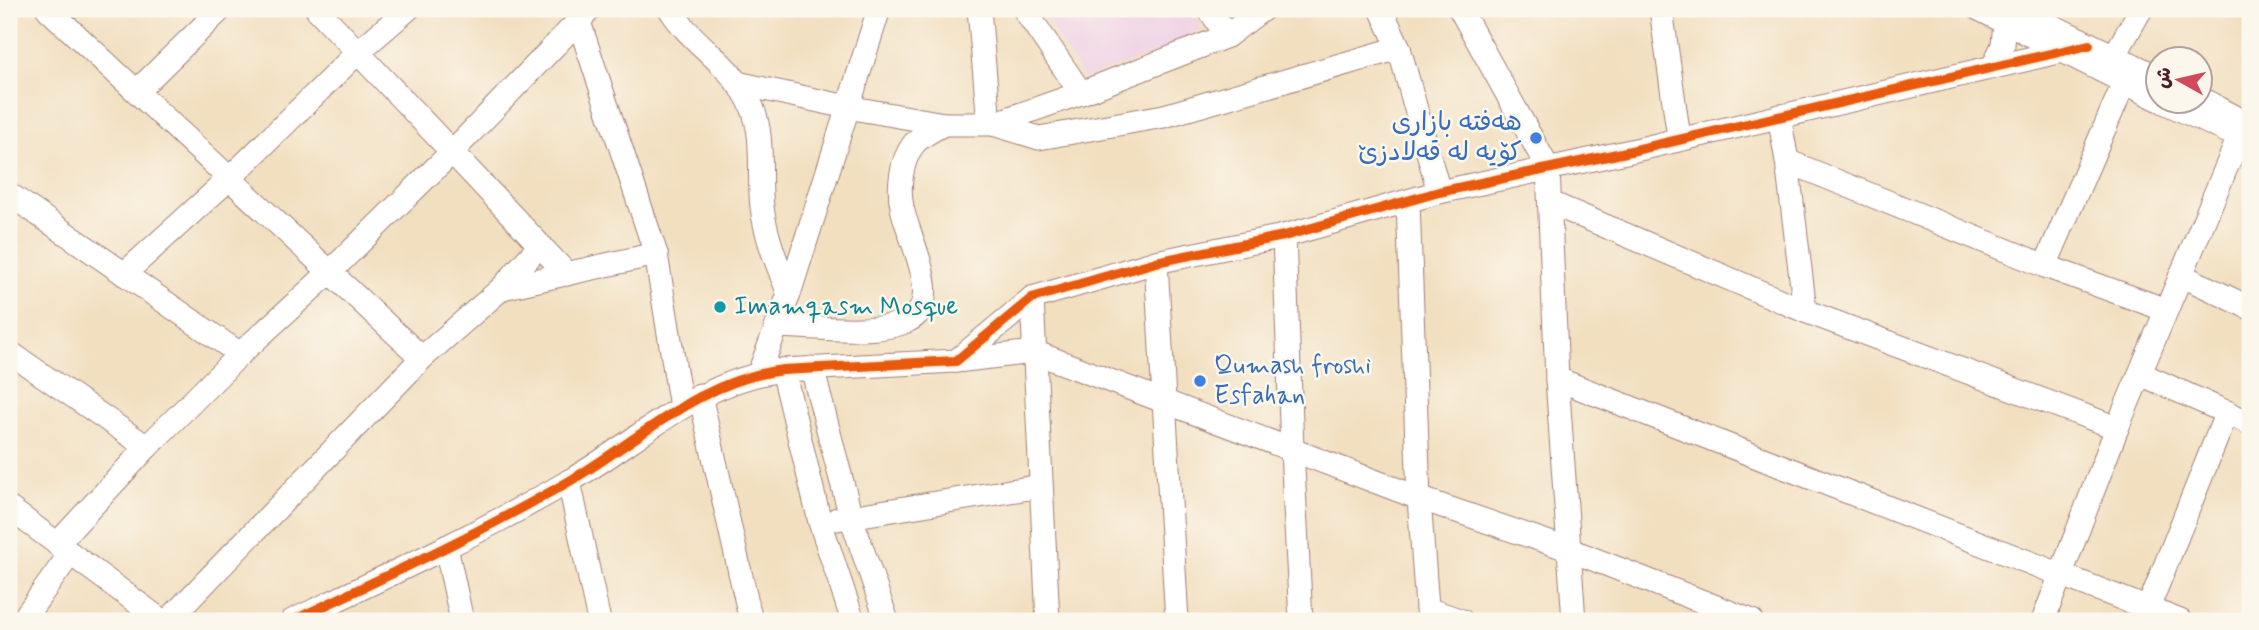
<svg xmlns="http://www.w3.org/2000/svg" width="2259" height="630" font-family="Mynerve,'Playpen Sans Arabic',sans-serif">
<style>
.built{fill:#f0d0e5}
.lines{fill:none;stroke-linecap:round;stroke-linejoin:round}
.minor-casing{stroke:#9e7f76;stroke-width:25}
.minor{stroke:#fff;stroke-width:23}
.cycleway-casing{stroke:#fbf7ec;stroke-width:15}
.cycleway{stroke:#e8590c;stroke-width:10}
.shop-dot{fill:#3f7fe0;stroke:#fbf7ec;stroke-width:2.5}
.culture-dot{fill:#0f9aa8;stroke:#fbf7ec;stroke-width:2.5}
.labels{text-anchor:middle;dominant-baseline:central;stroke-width:5;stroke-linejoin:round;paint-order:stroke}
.shop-label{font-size:26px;fill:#366cbe;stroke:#fbf7ec;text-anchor:end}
.culture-label{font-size:26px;fill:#0d838f;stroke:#fbf7ec;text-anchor:start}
</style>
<rect width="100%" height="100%" fill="#fbf7ec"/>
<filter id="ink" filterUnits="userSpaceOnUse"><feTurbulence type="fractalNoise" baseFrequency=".0143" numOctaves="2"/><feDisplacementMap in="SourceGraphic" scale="14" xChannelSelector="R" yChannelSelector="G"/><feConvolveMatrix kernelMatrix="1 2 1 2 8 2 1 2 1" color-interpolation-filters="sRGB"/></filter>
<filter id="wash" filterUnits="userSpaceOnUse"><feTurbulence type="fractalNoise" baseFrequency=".00686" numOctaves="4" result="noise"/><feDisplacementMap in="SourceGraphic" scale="28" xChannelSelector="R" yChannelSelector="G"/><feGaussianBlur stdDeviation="1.57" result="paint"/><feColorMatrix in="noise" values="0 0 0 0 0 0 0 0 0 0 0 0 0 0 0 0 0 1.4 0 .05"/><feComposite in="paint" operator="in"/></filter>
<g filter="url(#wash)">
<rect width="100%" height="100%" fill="#f2dfc0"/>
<polygon class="built" points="1040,9 1191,9 1203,28 1163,51 1083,79"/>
</g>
<g filter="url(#ink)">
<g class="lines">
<g class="minor-casing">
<g id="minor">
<polyline points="48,9 422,358"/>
<polyline points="317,9 567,274"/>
<path d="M670,9C692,45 735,66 752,107C765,138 758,174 762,207C766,238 778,266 789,294L759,373"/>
<polyline points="1024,9 1081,93"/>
<polyline points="1209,9 1227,36"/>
<polyline points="1381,9 1399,48 1439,192"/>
<polyline points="1460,9 1548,168 1557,379 1574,621"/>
<polyline points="1661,9 1679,138"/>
<polyline points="1979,9 2158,99"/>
<polyline points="2017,9 2158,77"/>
<polyline points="578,19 656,254 681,407"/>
<polyline points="1993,67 2003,45 2005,22"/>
<polyline points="2108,67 2141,9"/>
<polyline points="737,83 847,107 944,124 993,124 988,112 979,9"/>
<polyline points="137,91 221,9"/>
<polyline points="2200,98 2250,125"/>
<polyline points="2164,102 2250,142"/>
<polyline points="1779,116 1787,161 1805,311"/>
<polyline points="993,124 1039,138 1164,116 1399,48"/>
<polyline points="993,124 1081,93 1227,36 1263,9"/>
<polyline points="1787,161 2045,266 2166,310"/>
<polyline points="9,194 240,354"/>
<polyline points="1408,202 1419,498 1428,621"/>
<polyline points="1551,203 1805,311 2117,428"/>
<polyline points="1284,236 1292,449 1301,621"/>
<polyline points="1156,262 1177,621"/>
<polyline points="2045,266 2124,83"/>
<polyline points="124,274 230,178 358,52 408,9"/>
<polyline points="2181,275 2250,308"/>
<polyline points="502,288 656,254"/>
<polyline points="789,294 879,9"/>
<polyline points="1032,298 1048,621"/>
<path d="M778,326C812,327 877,335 907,321C947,303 907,237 902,207C898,188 901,161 913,145C921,135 933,130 944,124"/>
<polyline points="9,352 147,447"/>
<polyline points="956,361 1034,352 1419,498 1570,550 1752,621"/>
<polyline points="812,368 851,517 887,621"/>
<polyline points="783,370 820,522 853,621"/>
<polyline points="2141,374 2250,423"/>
<polyline points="1557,379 2180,621"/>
<polyline points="700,395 751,621"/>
<polyline points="569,481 599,621"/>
<polyline points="9,508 162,621"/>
<polyline points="837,519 1041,486"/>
<polyline points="57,544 147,447 240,354 330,272 452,152 590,9"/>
<polyline points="446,547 462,621"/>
<polyline points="1427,609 1462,621"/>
<polyline points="22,621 70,554"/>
<polyline points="168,621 422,358 502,288 540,245"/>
<path d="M292,621C385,577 478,534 568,482C639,441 698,380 783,370L956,361L1032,298L1156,262L1284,236L1439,192L1631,151L2089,45"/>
<polyline points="2043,621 2117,428 2239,137"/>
<polyline points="2143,621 2227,412"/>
</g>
</g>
<use href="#minor" class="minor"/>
<g class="cycleway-casing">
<path id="cycleway" d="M292,621C385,577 478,534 568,482C639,441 698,380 783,370L956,361L1032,298L1156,262L1284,236L1439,192L1631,151L2089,45"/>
</g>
<use href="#cycleway" class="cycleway"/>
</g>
</g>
<g class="shop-dot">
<circle cx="1536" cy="138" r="7"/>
<circle cx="1200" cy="381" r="7"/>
</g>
<circle class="culture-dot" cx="720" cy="307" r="7"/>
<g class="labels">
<g class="shop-label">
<text x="1522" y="123">هەفتە بازاری<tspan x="1522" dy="30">کۆیە لە قەلادزێ</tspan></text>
<text x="1214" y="366" text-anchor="start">Qumash froshi<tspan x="1214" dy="30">Esfahan</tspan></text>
</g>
<g class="culture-label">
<text x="734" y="307">Imamqasm Mosque</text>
</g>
</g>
<rect width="2259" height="630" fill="none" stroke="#fbf7ec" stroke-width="35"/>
<g transform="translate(2179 80) rotate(278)"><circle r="33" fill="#fbf7ec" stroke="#b4a19f" stroke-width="2"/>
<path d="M0-5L12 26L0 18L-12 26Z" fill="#d1495b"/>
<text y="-10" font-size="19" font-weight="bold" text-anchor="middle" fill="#4a1f2b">ش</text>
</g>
</svg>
